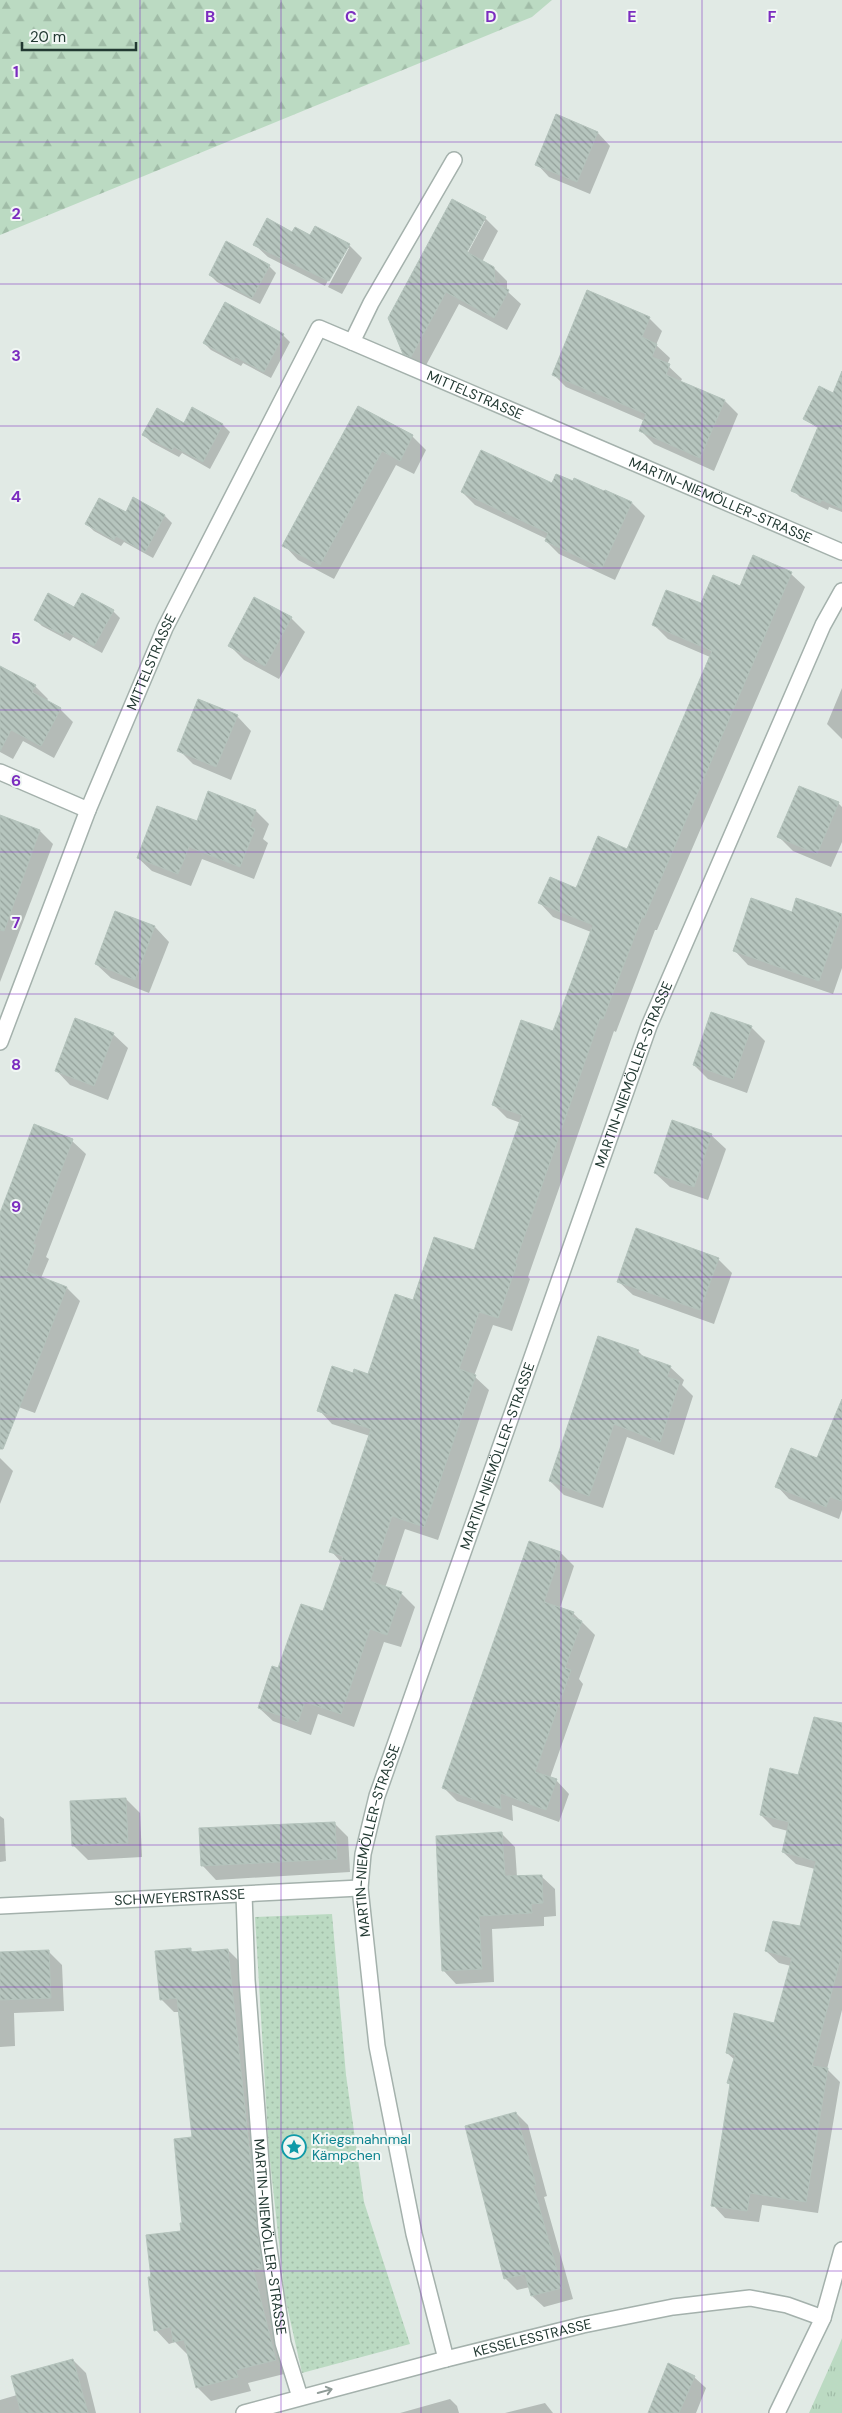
<svg xmlns="http://www.w3.org/2000/svg" width="842" height="2413" font-family="'DM Sans',sans-serif">
<style>
.grass{fill:url(#grass-dots)}
.forest{fill:url(#forest-firs)}
.park{fill:url(#park-tufts)}
.shadow{fill:#0003;fill-rule:evenodd}
.building{fill:url(#building-back-hatch);stroke:#b4c3bc}
.lines{fill:none;stroke-linecap:round;stroke-linejoin:round}
.street-casing{stroke:#a4b1ac;stroke-width:18}
.street{stroke:#fff;stroke-width:15}
.oneway{stroke:#909c98}
.grid{fill:none;stroke:#7b2cbf;stroke-width:1;stroke-opacity:0.55}
.labels{text-anchor:middle;dominant-baseline:central;stroke-width:4;stroke-linejoin:round;paint-order:stroke}
.street-label{font-size:14px;fill:#223932;stroke:#f1f7f4}
.culture-label{font-size:14px;fill:#0d838f;stroke:#f1f7f4;text-anchor:start}
.grid-label{font-size:16px;text-anchor:middle;font-weight:bold;fill:#7b2cbf;stroke:#f1f7f4;stroke-width:4;stroke-linejoin:round;paint-order:stroke}
</style>
<defs>
<pattern id="grass-dots" width="8" height="8" patternUnits="userSpaceOnUse" patternTransform="scale(1.25)"><rect width="8" height="8" fill="#bbdac2"/><path d="M2 2h.1M6 6h.1" fill="none" stroke="#a0bca7" stroke-width="1.8" stroke-linecap="round"/></pattern>
<pattern id="forest-firs" width="22" height="20" patternUnits="userSpaceOnUse" patternTransform="scale(1.25)"><rect width="22" height="20" fill="#bbdac2"/><path d="M5 1l3.5 6h-7zM16 11l3.5 6h-7z" fill="#a0bca7"/></pattern>
<pattern id="park-tufts" width="24" height="20" patternUnits="userSpaceOnUse" patternTransform="scale(1.25)"><rect width="24" height="20" fill="#bbdac2"/><path d="M3 7l-1-3M5 7V3M7 7l1-3M15 17l-1-3M17 17v-4M19 17l1-3" fill="none" stroke="#a0bca7"/></pattern>
<pattern id="building-back-hatch" width="6" height="6" patternUnits="userSpaceOnUse" patternTransform="scale(1.25)"><rect width="6" height="6" fill="#b6c5be"/><path d="M-1 5l2 2M0 0l6 6M5-1l2 2" fill="none" stroke="#94a19b"/></pattern>
</defs>
<rect width="100%" height="100%" fill="#e1eae5"/>
<polygon class="grass" points="332,1914 346,2075 364,2202 410,2344 302,2373 285,2297 269,2152 255,1917"/>
<polygon class="forest" points="0,0 552,0 532,17 0,235"/>
<polygon class="park" points="842,2338 842,2413 809,2413 838,2348"/>
<g class="shadow">
<polygon points="557,116 598,133 610,146 590,194 549,177 537,164"/>
<path d="M452,201L485,218L498,231L482,262L494,268L507,281V291L521,304L507,330L459,304L424,369L418,367L404,353L389,318ZM482,221H485L465,258L463,257Z"/>
<polygon points="293,233 349,245 362,258 342,294 328,287 349,248 346,248 325,286 268,257 254,244"/>
<polygon points="269,266 276,273 260,304 217,282 210,275"/>
<polygon points="649,318 662,331 656,345 670,358 667,365 682,379 680,383 725,401 738,414 714,471 654,444 641,431 645,421 566,387 553,374"/>
<polygon points="283,335 290,342 271,378 243,363 241,366 211,350 204,343"/>
<polygon points="842,400 842,512 829,507 828,510 800,497 793,490 819,429 805,419"/>
<polygon points="359,407 412,436 426,450 414,474 396,465 334,579 298,560 284,545"/>
<polygon points="193,409 223,425 230,432 210,469 182,453 179,457 151,442 144,435 184,424"/>
<polygon points="606,491 632,503 645,516 615,580 559,554 546,541 547,539 475,505 462,492"/>
<polygon points="126,513 165,516 172,523 153,558 124,542 121,546 94,531 87,524"/>
<polygon points="791,574 805,587 657,930 655,930 616,1032 614,1031 528,1277 530,1279 512,1331 493,1325 474,1376 489,1390 438,1540 405,1529 385,1588 402,1594 415,1607 401,1647 384,1642 354,1727 318,1714 311,1735 273,1721 259,1708 278,1670 324,1613 342,1563 331,1551 370,1436 332,1424 319,1410 354,1375 369,1375 414,1301 475,1252 521,1123 507,1118 493,1104 554,1032 591,932 553,917 540,903 576,890 628,851 710,657 668,639 654,625 740,588"/>
<polygon points="75,609 113,611 120,618 102,653 73,637 70,641 42,626 35,619"/>
<polygon points="291,618 305,632 279,679 244,660 230,646"/>
<polygon points="0,667 35,686 48,699 46,702 60,709 73,722 54,758 23,741 13,759 0,752"/>
<polygon points="842,688 842,739 827,724"/>
<polygon points="237,716 251,731 231,780 193,764 179,750"/>
<polygon points="800,788 838,803 842,807 842,842 831,867 793,851 779,837"/>
<polygon points="209,793 256,811 269,824 263,839 268,843 254,879 202,859 191,886 152,871 138,858 198,823"/>
<polygon points="0,817 40,831 53,844 0,982"/>
<polygon points="116,913 155,927 169,942 149,993 111,978 96,964"/>
<polygon points="792,914 842,915 842,968 833,994 748,965 734,950"/>
<polygon points="751,1027 765,1041 747,1093 708,1079 694,1065"/>
<polygon points="113,1034 128,1048 108,1100 70,1085 56,1070"/>
<polygon points="711,1135 726,1149 708,1200 670,1187 655,1173"/>
<polygon points="72,1141 86,1154 46,1257 49,1259 41,1278 67,1288 80,1301 35,1413 13,1405 0,1431 0,1216"/>
<polygon points="718,1259 732,1273 714,1324 633,1295 618,1281"/>
<polygon points="638,1351 645,1358 670,1367 684,1380 682,1385 693,1396 674,1455 627,1437 603,1508 564,1495 550,1481"/>
<polygon points="842,1400 842,1510 839,1519 789,1499 777,1486 818,1460"/>
<polygon points="0,1458 13,1471 0,1504"/>
<polygon points="561,1553 574,1566 560,1608 573,1613 595,1635 579,1679 583,1684 550,1778 556,1780 569,1794 559,1822 512,1805 513,1821 457,1801 444,1788"/>
<polygon points="842,1725 842,2010 827,2069 840,2082 818,2213 762,2205 759,2222 725,2218 713,2205 735,2060 727,2053 775,2024 791,1966 779,1963 766,1951 801,1927 815,1869 796,1864 783,1852 788,1831 773,1827 761,1815 799,1776"/>
<polygon points="126,1799 140,1813 142,1857 88,1860 73,1845"/>
<polygon points="0,1816 4,1819 6,1861 0,1862"/>
<polygon points="334,1823 348,1837 350,1872 216,1880 202,1865"/>
<polygon points="502,1834 515,1847 517,1877 541,1876 555,1889 556,1916 544,1917 544,1926 492,1929 494,1982 456,1984 443,1970"/>
<polygon points="190,1950 194,1953 228,1950 241,1963 275,2281 266,2282 288,2373 248,2383 251,2391 211,2401 197,2387 188,2355 175,2342 169,2344 156,2330 152,2278 182,2233 184,2224 193,2138 180,2012 174,2012 161,1999"/>
<polygon points="48,1951 62,1965 64,2011 14,2013 15,2046 0,2047 0,1953"/>
<polygon points="516,2113 528,2125 547,2196 544,2197 573,2299 544,2307 532,2296 530,2287 517,2290 505,2278"/>
<polygon points="73,2360 86,2373 96,2413 0,2413 0,2400 17,2395"/>
<polygon points="694,2377 706,2388 696,2413 649,2413"/>
<polygon points="450,2399 457,2406 459,2413 400,2413"/>
<polygon points="545,2403 553,2413 505,2413"/>
</g>
<g class="building">
<polygon points="556,114 598,132 577,182 535,165"/>
<polygon points="452,199 486,217 467,252 494,267 495,283 509,290 494,318 446,292 411,357 403,354 388,318"/>
<polygon points="267,218 292,232 295,227 310,235 315,226 350,244 329,281 253,245"/>
<polygon points="226,241 270,265 252,298 209,275"/>
<polygon points="587,290 650,317 642,337 657,344 652,357 670,364 666,375 725,400 700,458 639,431 646,414 552,375"/>
<polygon points="225,302 284,334 264,372 236,357 234,360 203,343"/>
<polygon points="842,371 842,509 822,500 820,503 791,491 818,427 803,419 819,386 833,393"/>
<polygon points="358,406 413,435 400,461 382,451 320,565 282,546"/>
<polygon points="192,407 223,424 203,462 174,447 172,450 142,435 157,408 184,423"/>
<polygon points="481,450 552,483 556,474 573,481 574,478 604,491 605,490 632,502 602,568 545,541 548,533 461,492"/>
<polygon points="133,497 165,515 145,552 116,536 114,540 85,524 99,498 126,512"/>
<polygon points="753,555 792,572 644,918 642,917 603,1019 600,1018 515,1263 517,1264 498,1318 479,1312 459,1369 476,1375 424,1527 392,1516 370,1581 402,1592 387,1635 370,1629 341,1714 305,1702 298,1722 258,1708 272,1666 278,1668 301,1604 323,1611 343,1556 329,1552 371,1429 317,1411 332,1366 353,1373 354,1369 368,1374 395,1294 413,1300 434,1237 474,1250 522,1115 492,1105 521,1020 553,1031 593,925 538,903 550,877 576,888 598,836 627,849 712,651 652,625 666,590 701,603 713,575 740,586"/>
<polygon points="48,593 74,607 82,593 114,610 94,646 65,631 63,635 34,620"/>
<polygon points="254,597 292,617 265,666 228,646"/>
<polygon points="0,666 36,685 32,692 61,708 41,746 11,730 0,751"/>
<polygon points="198,699 238,715 216,767 177,751"/>
<polygon points="799,786 839,802 817,854 777,837"/>
<polygon points="208,791 256,810 250,827 255,829 240,867 189,847 178,874 137,858 157,806 197,821"/>
<polygon points="0,815 40,830 4,931 0,930"/>
<polygon points="751,898 792,912 796,898 842,914 819,981 733,951"/>
<polygon points="115,911 155,926 135,980 95,964"/>
<polygon points="711,1012 752,1026 733,1079 693,1065"/>
<polygon points="75,1018 114,1033 94,1086 55,1071"/>
<polygon points="672,1120 712,1134 694,1187 654,1173"/>
<polygon points="34,1124 73,1139 33,1244 36,1245 26,1271 67,1287 3,1449 0,1449 0,1213"/>
<polygon points="636,1228 719,1258 700,1310 617,1282"/>
<polygon points="598,1336 639,1350 637,1354 671,1366 667,1377 680,1381 660,1442 614,1424 589,1496 549,1481"/>
<polygon points="842,1399 842,1501 830,1497 826,1507 775,1487 791,1448 817,1458"/>
<polygon points="529,1541 561,1552 544,1602 574,1612 572,1617 582,1621 565,1668 571,1670 535,1772 557,1779 546,1810 500,1793 501,1809 442,1788"/>
<polygon points="814,1717 842,1723 842,1953 812,2066 828,2068 806,2202 750,2193 747,2211 711,2206 730,2084 727,2083 735,2055 726,2053 734,2013 774,2023 792,1958 765,1951 773,1921 800,1926 816,1861 782,1852 789,1822 760,1815 770,1768 798,1775"/>
<polygon points="126,1798 128,1843 72,1846 70,1801"/>
<polygon points="335,1822 337,1859 201,1866 199,1828"/>
<polygon points="502,1832 505,1876 542,1875 543,1903 531,1904 532,1913 479,1916 482,1969 442,1971 436,1836"/>
<polygon points="191,1948 191,1952 228,1949 262,2268 253,2269 276,2360 236,2370 238,2377 196,2388 184,2340 173,2342 171,2327 154,2331 148,2277 151,2277 146,2235 181,2231 180,2223 182,2223 174,2139 192,2137 177,1998 160,2000 155,1951"/>
<polygon points="49,1950 51,1998 0,2000 0,1952"/>
<polygon points="516,2112 536,2185 533,2185 562,2288 531,2296 525,2274 504,2279 465,2126"/>
<polygon points="73,2359 88,2413 21,2413 11,2376"/>
<polygon points="668,2363 695,2376 679,2413 648,2413"/>
</g>
<g class="lines">
<g class="street-casing">
<g id="street">
<path id="s1" d="M352,342L842,552"/>
<polyline points="0,772 88,810"/>
<path id="s2" d="M0,1042L88,810L165,628L319,328L352,342L371,303L454,160"/>
<path id="s3" d="M244,1894L247,1980L266,2228L283,2343L300,2397"/>
<path id="s4" d="M0,1906L360,1888"/>
<path id="s5" d="M446,2359L414,2234L377,2046L360,1888L363,1854L377,1796L649,1026L823,625L842,591"/>
<path id="s6" d="M244,2413L446,2359L583,2325L673,2307L750,2298L787,2305L823,2318"/>
<polyline points="777,2413 823,2318 842,2250"/>
</g>
</g>
<use href="#street" class="street"/>
</g>
<defs><path id="oneway-shaft" d="M-6 0H5M1.5-3L5.5 0L1.5 3" fill="none" stroke-width="1.6" stroke-linecap="round" stroke-linejoin="round" transform="scale(1.25)"/></defs>
<use class="oneway" href="#oneway-shaft" transform="translate(325 2391) rotate(-15)"/>
<path class="grid" d="M140,0V2413M281,0V2413M421,0V2413M561,0V2413M702,0V2413M0,142H842M0,284H842M0,426H842M0,568H842M0,710H842M0,852H842M0,994H842M0,1136H842M0,1277H842M0,1419H842M0,1561H842M0,1703H842M0,1845H842M0,1987H842M0,2129H842M0,2271H842"/>
<defs>
<g id="sight-ring" transform="scale(1.25)"><circle r="9.5" fill="#f1f7f4" stroke="#0f9aa8" stroke-width="1.5"/><path d="M0-6L1.8-2.2L6-1.7L2.9 1.2L3.7 5.4L0 3.3L-3.7 5.4L-2.9 1.2L-6-1.7L-1.8-2.2Z" fill="#0f9aa8"/></g>
</defs>
<g fill-rule="evenodd">
<use href="#sight-ring" x="294" y="2147"/>
</g>
<g class="labels">
<g class="street-label">
<text stroke="none"><textPath href="#s1" startOffset="134">MITTELSTRASSE</textPath></text>
<text stroke="none"><textPath href="#s1" startOffset="401">MARTIN-NIEMÖLLER-STRASSE</textPath></text>
<text stroke="none"><textPath href="#s2" startOffset="409">MITTELSTRASSE</textPath></text>
<text stroke="none"><textPath href="#s5" startOffset="1339">MARTIN-NIEMÖLLER-STRASSE</textPath></text>
<text stroke="none"><textPath href="#s5" startOffset="934">MARTIN-NIEMÖLLER-STRASSE</textPath></text>
<text stroke="none"><textPath href="#s5" startOffset="529">MARTIN-NIEMÖLLER-STRASSE</textPath></text>
<text stroke="none"><textPath href="#s4" startOffset="180">SCHWEYERSTRASSE</textPath></text>
<text stroke="none"><textPath href="#s3" startOffset="344">MARTIN-NIEMÖLLER-STRASSE</textPath></text>
<text stroke="none"><textPath href="#s6" startOffset="298">KESSELESSTRASSE</textPath></text>
</g>
<g class="culture-label">
<text x="312" y="2139">Kriegsmahnmal<tspan x="312" dy="16">Kämpchen</tspan></text>
</g>
</g>
<g class="grid-label">
<text x="210" y="22">B</text>
<text x="351" y="22">C</text>
<text x="491" y="22">D</text>
<text x="632" y="22">E</text>
<text x="772" y="22">F</text>
<text x="16" y="77">1</text>
<text x="16" y="219">2</text>
<text x="16" y="361">3</text>
<text x="16" y="502">4</text>
<text x="16" y="644">5</text>
<text x="16" y="786">6</text>
<text x="16" y="928">7</text>
<text x="16" y="1070">8</text>
<text x="16" y="1212">9</text>
</g>
<path d="M22 42v8h114v-8" fill="none" stroke="#223932" stroke-width="2.5"/>
<text x="30" y="42" font-size="15" fill="#223932" stroke="#f1f7f4" stroke-width="4" paint-order="stroke">20 m</text>
</svg>
